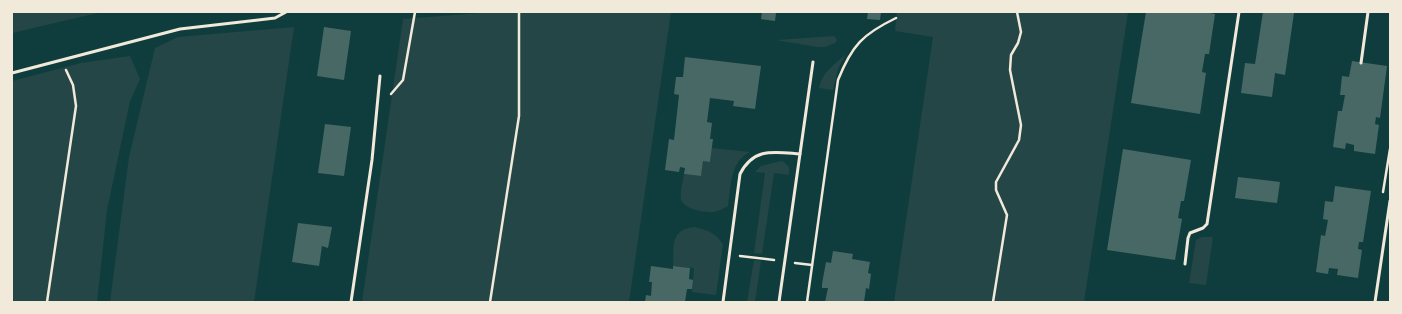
<svg xmlns="http://www.w3.org/2000/svg" width="1402" height="314" font-family="Raleway,sans-serif">
<style>
.green{fill:#244646}
.building{fill:#486865}
.lines{fill:none;stroke-linecap:round;stroke-linejoin:round}
.path{stroke:#f1e9da;stroke-width:2.5}
.service{stroke:#f1e9da;stroke-width:3}
</style>
<rect width="100%" height="100%" fill="#0f3d3e"/>
<g class="green">
<polygon points="12,12 102,12 12,33"/>
<polygon points="494,12 671,12 629,302 362,302 403,19"/>
<polygon points="897,12 1128,12 1084,302 894,302 933,37 895,31"/>
<polygon points="294,27 254,302 110,302 129,157 155,48 178,37"/>
<polygon points="834,36 837,40 835,43 825,47 817,47 776,40"/>
<path d="M846,54L838,69L833,90L819,88C822,72 834,65 846,54Z"/>
<polygon points="130,56 140,79 130,101 107,210 97,302 12,302 12,81 81,63"/>
<path d="M712,148L750,152C730,161 731,187 728,206C723,209 719,211 714,212C705,213 683,209 681,199C680,191 683,181 684,174L701,176L703,161H710Z"/>
<polygon points="781,161 784,162 789,167 789,175 774,173 762,254 754,253 765,173 755,172 761,166"/>
<path d="M695,227C709,231 714,232 723,244L716,295L692,292L694,268L673,266C674,246 670,229 695,227Z"/>
<polygon points="1202,237 1213,237 1206,285 1189,283 1196,240"/>
<polygon points="754,260 761,261 755,302 747,302"/>
</g>
<g class="building">
<polygon points="762,12 776,13 775,21 761,19"/>
<polygon points="868,12 881,12 880,20 867,19"/>
<polygon points="1146,12 1205,12 1215,14 1209,54 1205,54 1202,72 1206,73 1200,114 1131,103"/>
<polygon points="1263,12 1294,13 1285,75 1275,73 1272,97 1241,93 1245,63 1255,64"/>
<polygon points="324,27 351,31 344,80 317,76"/>
<polygon points="685,57 761,66 755,109 733,106 734,101 710,98 707,122 712,123 710,139 713,139 710,162 703,161 701,176 684,174 685,168 680,167 679,172 665,170 669,139 674,140 679,95 674,94 676,77 683,77"/>
<polygon points="1352,61 1387,66 1380,118 1376,117 1375,124 1379,125 1375,154 1354,151 1354,145 1346,143 1345,149 1333,147 1338,111 1342,111 1345,95 1340,95 1342,76 1349,77"/>
<polygon points="325,124 351,127 344,176 318,173"/>
<polygon points="1123,149 1191,160 1184,201 1181,201 1178,218 1182,219 1175,260 1107,250"/>
<polygon points="1238,177 1280,182 1277,203 1235,198"/>
<polygon points="1335,186 1371,191 1363,242 1359,242 1358,249 1362,250 1358,278 1337,275 1338,269 1329,268 1328,274 1316,272 1321,235 1325,236 1328,220 1323,219 1325,201 1333,202"/>
<polygon points="298,223 332,227 328,248 322,246 319,266 292,262"/>
<polygon points="833,251 853,254 852,259 870,262 868,273 871,274 869,289 866,288 864,302 825,302 828,288 822,288 822,284 826,262 831,263"/>
<polygon points="651,266 673,269 673,266 690,268 689,279 693,280 692,289 687,289 685,302 645,302 646,295 651,296 652,282 649,282"/>
</g>
<g class="lines">
<g class="path">
<polyline points="391,94 403,80 415,12"/>
<polyline points="1383,192 1390,149"/>
<polyline points="740,256 774,260"/>
<polyline points="795,263 812,265"/>
<polyline points="47,302 76,106 73,85 66,70"/>
<polyline points="490,302 519,116 519,12"/>
<path d="M807,302L838,80C852,45 863,34 896,18"/>
<polyline points="993,302 1007,215 996,190 996,182 1019,140 1021,125 1010,70 1011,55 1018,43 1021,32 1017,12"/>
</g>
<g class="service">
<polyline points="1361,63 1368,12"/>
<polyline points="12,73 180,29 275,18 286,12"/>
<polyline points="1185,264 1188,238 1190,233 1203,228 1207,224 1239,12"/>
<polyline points="351,302 372,160 380,76"/>
<path d="M723,302L740,174C754,147 774,152 800,154"/>
<polyline points="779,302 813,62"/>
<polyline points="1375,302 1390,201"/>
</g>
</g>
<rect width="1402" height="314" fill="none" stroke="#f1e9da" stroke-width="26"/>
</svg>
